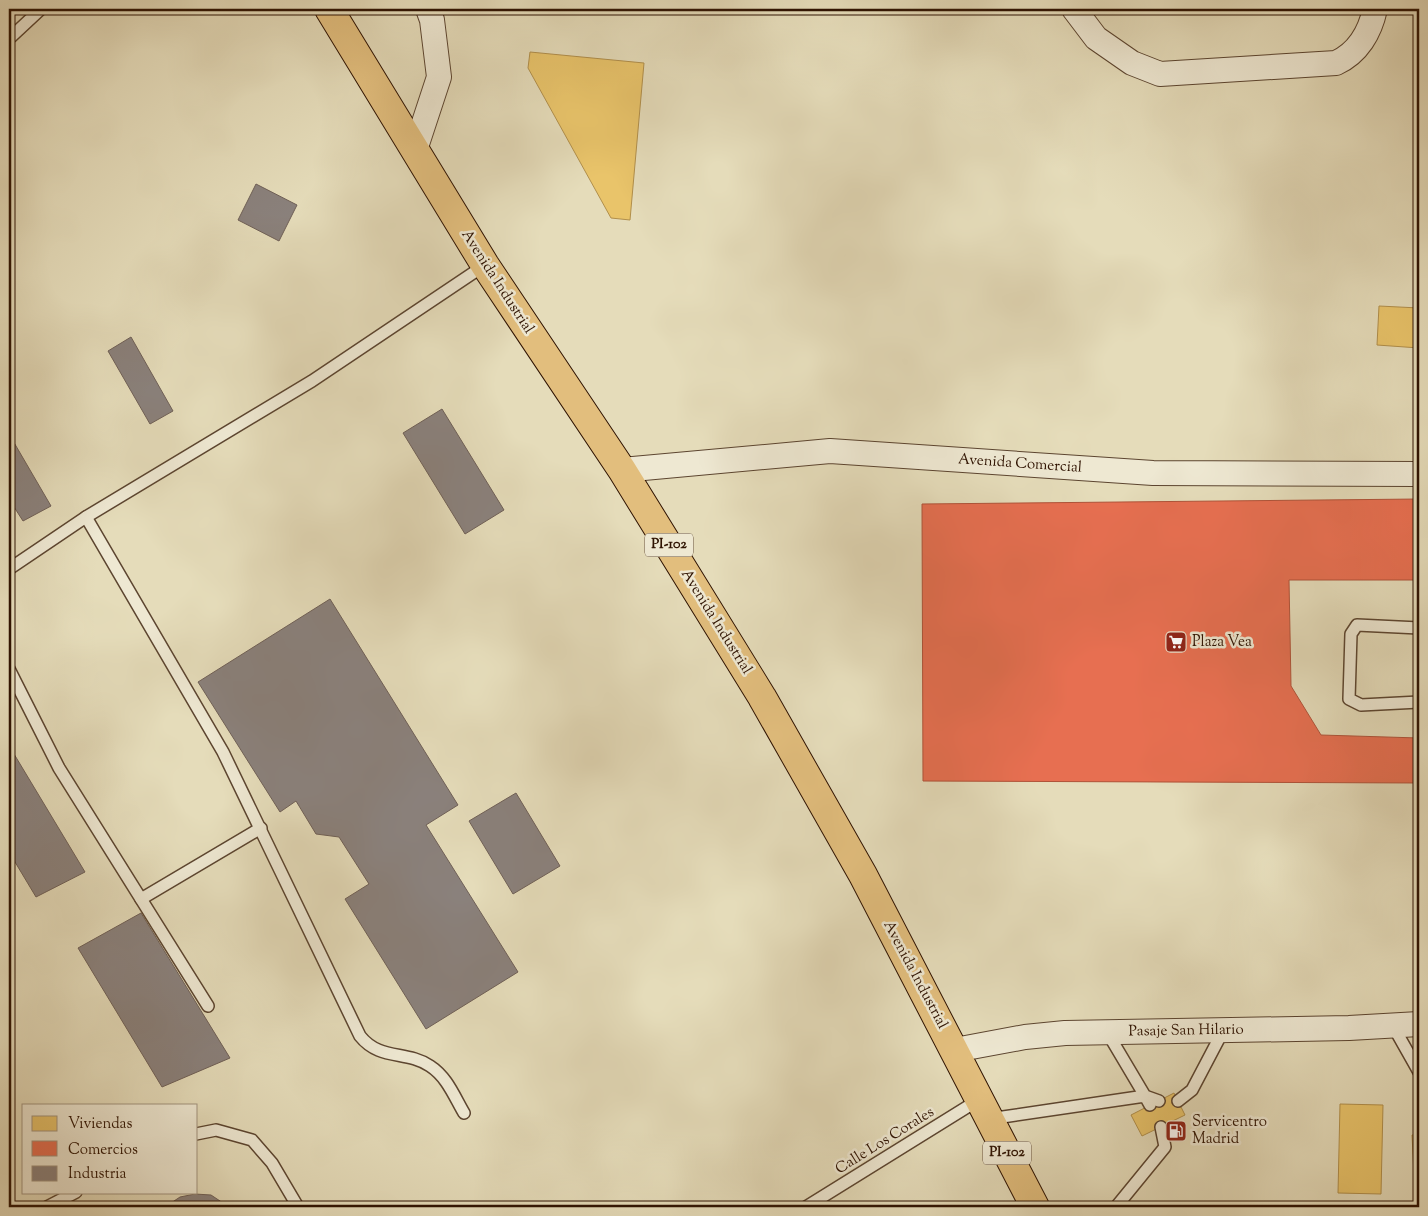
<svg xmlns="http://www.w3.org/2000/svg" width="1428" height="1216" font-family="'Sorts Mill Goudy',serif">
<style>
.homes{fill:#e9c46a;stroke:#b18f4b}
.shops{fill:#e76f51;stroke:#b05339}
.industry{fill:#8a817c;stroke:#6f6057}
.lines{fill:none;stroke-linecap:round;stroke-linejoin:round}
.service-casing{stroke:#5c4530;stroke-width:14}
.minor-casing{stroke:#5c4530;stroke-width:26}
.primary-casing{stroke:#2f1302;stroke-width:30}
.service{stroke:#eee8d2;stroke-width:11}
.minor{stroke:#eee8d2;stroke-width:24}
.primary{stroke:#e2be7d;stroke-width:28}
.labels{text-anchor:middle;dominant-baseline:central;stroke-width:5;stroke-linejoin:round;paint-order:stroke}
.shield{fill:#eee8d2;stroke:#685340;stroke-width:1}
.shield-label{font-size:14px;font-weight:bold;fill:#2f1302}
.street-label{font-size:15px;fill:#2f1302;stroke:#eee8d2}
.poi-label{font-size:15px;fill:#2f1302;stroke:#eee8d2;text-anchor:start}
</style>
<rect width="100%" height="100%" fill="#e5dcba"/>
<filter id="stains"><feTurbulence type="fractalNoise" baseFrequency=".004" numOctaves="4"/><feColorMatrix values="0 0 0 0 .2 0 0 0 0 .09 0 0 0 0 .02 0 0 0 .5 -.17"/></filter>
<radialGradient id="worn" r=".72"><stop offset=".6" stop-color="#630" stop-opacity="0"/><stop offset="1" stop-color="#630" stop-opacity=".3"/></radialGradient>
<g class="homes">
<polygon points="530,52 644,63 630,220 611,218 528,68"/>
<polygon points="1379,306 1419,308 1419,348 1377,345"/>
<polygon points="1174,1093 1185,1115 1142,1136 1131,1115"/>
<polygon points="1340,1104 1383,1105 1381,1194 1338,1193"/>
<polygon points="1412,1135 1419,1135 1419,1175 1414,1175"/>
</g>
<polygon class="shops" points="1419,499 1419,580 1289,580 1291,686 1321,735 1419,738 1419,783 923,781 922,504"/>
<g class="industry">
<polygon points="256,184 297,205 279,241 238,220"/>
<polygon points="131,337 173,411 150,424 108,351"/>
<polygon points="442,409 504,510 465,534 403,433"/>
<polygon points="9,434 51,506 23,521 9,499"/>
<polygon points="330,599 458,805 426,825 518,972 426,1029 345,899 369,884 339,837 316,834 296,801 280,812 198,682"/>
<polygon points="11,749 85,872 36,897 9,852 9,751"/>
<polygon points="516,793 560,866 513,894 469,821"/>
<polygon points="141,913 230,1058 162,1087 78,948"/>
<polygon points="195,1194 211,1195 229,1207 165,1207 180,1197"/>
</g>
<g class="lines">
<g class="service-casing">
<g id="service">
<polyline points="11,37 41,9"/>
<path d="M86,517L223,752L360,1036C380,1061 406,1050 430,1066C447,1077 454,1096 464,1113"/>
<polyline points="9,569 86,517 312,381 485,265"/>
<polyline points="1419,628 1357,625 1351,634 1349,699 1361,705 1419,702"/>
<polyline points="9,669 59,768 208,1006"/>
<polyline points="141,899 261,828"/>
<polyline points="1393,1026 1419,1072"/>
<polyline points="1107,1032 1145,1096 1159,1101"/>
<polyline points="1178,1101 1192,1090 1223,1031"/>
<polyline points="989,1119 1145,1096 1150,1105"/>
<polyline points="196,1134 216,1130 252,1140 272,1163 298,1207"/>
<polyline points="47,1207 76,1192"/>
<polyline points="806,1207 980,1099"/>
<polyline points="1116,1207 1165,1147 1161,1127"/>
</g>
</g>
<g class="minor-casing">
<g id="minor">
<path d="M1074,9L1096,38L1132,63L1160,74L1336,63C1358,53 1370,32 1375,9"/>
<polyline points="415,150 439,77 432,20 428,9"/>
<polyline points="622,470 830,451 1153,473 1419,474"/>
<polyline points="955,1050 1025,1037 1065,1033 1349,1028 1419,1024"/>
</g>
</g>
<g class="primary-casing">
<polyline id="primary" points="329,9 485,265 622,470 762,697 863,875 1035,1207"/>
</g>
<use href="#service" class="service"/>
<use href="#minor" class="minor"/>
<use href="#primary" class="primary"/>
</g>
<defs>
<g id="supermarket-square" transform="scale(1.125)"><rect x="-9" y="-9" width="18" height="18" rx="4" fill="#8f2418" stroke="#eee8d2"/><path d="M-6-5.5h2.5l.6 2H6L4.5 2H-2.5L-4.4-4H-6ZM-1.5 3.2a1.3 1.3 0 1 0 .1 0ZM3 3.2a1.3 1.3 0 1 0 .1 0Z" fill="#fff"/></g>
<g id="fuel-square" transform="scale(1.125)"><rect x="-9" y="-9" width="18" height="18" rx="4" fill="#8f2418" stroke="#eee8d2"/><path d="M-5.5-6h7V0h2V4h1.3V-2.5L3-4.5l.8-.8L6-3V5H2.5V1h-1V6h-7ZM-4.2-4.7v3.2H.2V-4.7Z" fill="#fff"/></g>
</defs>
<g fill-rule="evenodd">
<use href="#supermarket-square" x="1176" y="642"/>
<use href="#fuel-square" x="1176" y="1131"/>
</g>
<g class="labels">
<g class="shield">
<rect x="645" y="533.5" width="48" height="23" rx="4"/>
<rect x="983" y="1141.5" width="48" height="23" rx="4"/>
</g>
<g class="shield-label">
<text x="669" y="545">PI-102</text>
<text x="1007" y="1153">PI-102</text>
</g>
<g class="street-label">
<text transform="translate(497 282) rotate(57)">Avenida Industrial</text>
<text transform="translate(1020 464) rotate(4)">Avenida Comercial</text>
<text transform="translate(716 622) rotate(58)">Avenida Industrial</text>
<text transform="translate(915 975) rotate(62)">Avenida Industrial</text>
<text transform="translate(1186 1031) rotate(-1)">Pasaje San Hilario</text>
<text transform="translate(885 1141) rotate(-32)">Calle Los Corales</text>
</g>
<g class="poi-label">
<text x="1192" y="642">Plaza Vea</text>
<text x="1192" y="1122">Servicentro<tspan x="1192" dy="17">Madrid</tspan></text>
</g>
</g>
<rect width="1428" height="1216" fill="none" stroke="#e5dcba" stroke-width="30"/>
<rect x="10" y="10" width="1408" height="1196" fill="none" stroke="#2f1302" stroke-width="2.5"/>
<rect x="15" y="15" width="1398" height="1186" fill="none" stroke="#2f1302"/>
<rect x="22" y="1104" width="175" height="90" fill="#eee8d2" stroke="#a2937f"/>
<rect x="32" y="1116" width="25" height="15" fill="#e9c46a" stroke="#a2937f"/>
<text x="68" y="1128" font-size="15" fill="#2f1302">Viviendas</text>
<rect x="32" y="1141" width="25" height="15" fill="#e76f51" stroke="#a2937f"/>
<text x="68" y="1154" font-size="15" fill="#2f1302">Comercios</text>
<rect x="32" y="1166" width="25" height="15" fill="#8a817c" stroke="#a2937f"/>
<text x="68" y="1178" font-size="15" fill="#2f1302">Industria</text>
<rect width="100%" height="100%" filter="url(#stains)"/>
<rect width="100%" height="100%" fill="url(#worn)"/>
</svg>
